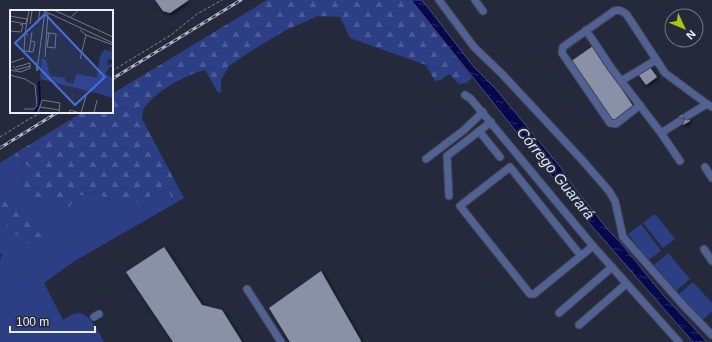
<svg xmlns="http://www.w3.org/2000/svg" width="712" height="342" font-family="Arial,sans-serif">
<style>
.grass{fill:#2c3f85}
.forest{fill:url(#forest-firs)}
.water{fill:url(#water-ripples);stroke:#4a4c80}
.building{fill:#8991a6;filter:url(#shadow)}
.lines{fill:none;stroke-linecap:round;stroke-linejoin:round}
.minor-casing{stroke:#3f4555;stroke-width:9}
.path{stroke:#818694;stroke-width:1;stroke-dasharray:3 2;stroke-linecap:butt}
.minor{stroke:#506192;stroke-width:7}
.rail-casing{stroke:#afb4c1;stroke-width:3}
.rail{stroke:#242a3b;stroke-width:1.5;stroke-dasharray:4.5;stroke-linecap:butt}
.labels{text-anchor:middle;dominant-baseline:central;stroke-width:4;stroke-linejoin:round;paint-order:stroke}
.water-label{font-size:15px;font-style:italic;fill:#dae2f7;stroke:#242a3b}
.inset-river{fill:none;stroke:#06074c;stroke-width:2}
.inset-road{fill:none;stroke:#727887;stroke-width:1}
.view{fill:#466ede;fill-opacity:0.15;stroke:#466ede;stroke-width:2}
.inset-edge{fill:none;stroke:#e8edf8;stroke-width:2}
</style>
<defs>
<pattern id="forest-firs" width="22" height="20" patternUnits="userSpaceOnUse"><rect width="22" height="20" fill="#2c3f85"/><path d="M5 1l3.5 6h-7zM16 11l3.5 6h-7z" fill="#4b5b97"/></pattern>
<pattern id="water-ripples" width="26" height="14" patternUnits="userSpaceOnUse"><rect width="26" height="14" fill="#06074c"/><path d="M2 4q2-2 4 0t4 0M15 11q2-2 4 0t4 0" fill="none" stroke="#2a2b67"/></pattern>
<filter id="shadow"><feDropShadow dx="2" dy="2" stdDeviation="2" flood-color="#0009"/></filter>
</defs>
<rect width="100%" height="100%" fill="#242a3b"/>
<g class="grass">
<path d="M14,154L31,169L20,185L78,196L96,191L108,200L116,198L131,203L164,186L171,196L172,205L73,262L44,283L63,320C67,318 70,315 74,314C88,308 99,333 104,342H0V260L2,255L0,253V163Z"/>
<polygon points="655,214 675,239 663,248 643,223"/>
<polygon points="641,224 661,251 648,260 628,234"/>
<polygon points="668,253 690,279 676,291 654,265"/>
<polygon points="693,282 712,303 712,311 703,320 679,294"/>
</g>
<g class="forest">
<path d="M267,0H411L472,78L466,83L459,84L449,74L441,80L435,81L426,65L350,38L340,17L318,16L284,31L251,51L229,66L221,80V93L217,91L205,70C187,74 155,92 145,107C142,111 142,116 142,119L184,198L172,205L171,196L164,186C154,192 141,205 130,203C120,201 118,198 108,200L96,191L78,196L68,208L53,192L45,199L21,193L20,185L31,169L14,154L83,112H112V94Z"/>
<polygon points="5,200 18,202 26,218 34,231 49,237 50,241 39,246 23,242 20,237 7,227 7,221 0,215 0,207"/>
</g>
<polygon class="water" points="411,0 421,0 426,5 473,66 495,88 561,168 573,186 608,230 620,242 663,295 707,342 693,342 591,225"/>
<g class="building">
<polygon points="155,0 189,0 170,13 163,11"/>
<polygon points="593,46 633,106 611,122 570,62"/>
<polygon points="649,66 657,77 646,85 638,74"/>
<polygon points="685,113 690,121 683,125 678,117"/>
<polygon points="164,247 202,305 222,310 242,342 173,342 126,272"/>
<polygon points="321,271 361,341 360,342 290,342 269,308"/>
</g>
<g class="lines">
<g class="minor-casing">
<g id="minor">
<polyline points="439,0 474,47 502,74 583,161 609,191 615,201 623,237 683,305 712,335"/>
<polyline points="475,0 483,11"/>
<polyline points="586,30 612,69 661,133 680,161"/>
<polyline points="621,81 656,60"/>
<polyline points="465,95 471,99 593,246 679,342"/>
<path d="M640,105L616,124L610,123L562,53L563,47L614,11C619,9 623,11 627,15L665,73L707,104"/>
<polyline points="687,116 707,104 712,107"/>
<polyline points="479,131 500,157"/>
<polyline points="661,133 680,121"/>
<polyline points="426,159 464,130 483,112"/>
<polyline points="705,167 712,178"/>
<polyline points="449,196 447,156 491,122"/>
<polyline points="704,249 712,261"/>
<polyline points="581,256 510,167 460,206 530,294 534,294 593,246"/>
<polyline points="247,289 281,342"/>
<polyline points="559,313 612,267"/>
<polyline points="94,317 99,314"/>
<polyline points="579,325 626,284"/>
</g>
</g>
<g class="path">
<polyline points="112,71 171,35 197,14 222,0"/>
<polyline points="0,137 29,119 43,112"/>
</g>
<use href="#minor" class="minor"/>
<g class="rail-casing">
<g id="rail">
<polyline points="112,79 241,0"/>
<polyline points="0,148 58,112"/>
</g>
</g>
<use href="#rail" class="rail"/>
</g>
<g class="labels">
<g class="water-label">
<text transform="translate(556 173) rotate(51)">Córrego Guarará</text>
</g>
</g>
<g transform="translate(10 10)">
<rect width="103" height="103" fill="#242a3b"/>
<path d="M101,36L103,50L98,49L97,56L103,53V57H99L96,64L103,68V85L96,83L97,76L90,73L86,83L78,81V75L68,64L87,68L90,46L95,39L100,42Z" fill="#2c3f85"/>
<path d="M32,48L36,50L40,66L55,68V72L63,74L67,63L81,77L78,81L30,69ZM90,73L97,76L96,83L103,84V88L86,83Z" fill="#2c3f85"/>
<path class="inset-river" d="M24,103L30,92L29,71"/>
<path class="inset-road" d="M32,0L103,33M44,0L103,27M0,6L17,9L16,14L0,11M60,8L69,0M28,13L30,0M20,14L22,1M70,20L76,25L103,35M0,21L11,22L13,15L10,14M37,23H39L46,24L45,38L37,37L39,23M15,25L14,41L23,42L25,32L21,31M18,25L15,24L19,0M19,42L22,22M35,47L38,3M70,49L76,25M26,52L27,61L35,1M0,53L14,48M3,56L6,60L20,56M0,60L11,62L20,58V53L6,57M0,65L15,69L25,75L27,96L24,99H14M30,97L49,100M28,103L32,90L50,93L49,103M59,103L60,100L70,103M71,103L76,86M84,103L87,90"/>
<path class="view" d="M35,4L95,67L65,95L5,33Z"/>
<rect width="103" height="103" class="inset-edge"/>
</g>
<g transform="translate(684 28) rotate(134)"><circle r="19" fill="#242a3b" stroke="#727887"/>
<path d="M0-3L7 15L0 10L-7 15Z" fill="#acc611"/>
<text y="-6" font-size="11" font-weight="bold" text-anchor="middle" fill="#e8edf8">N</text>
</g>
<path d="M10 326v6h85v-6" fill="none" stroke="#e8edf8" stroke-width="2"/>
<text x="16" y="326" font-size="12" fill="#e8edf8" stroke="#242a3b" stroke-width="3" paint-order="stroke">100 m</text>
</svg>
